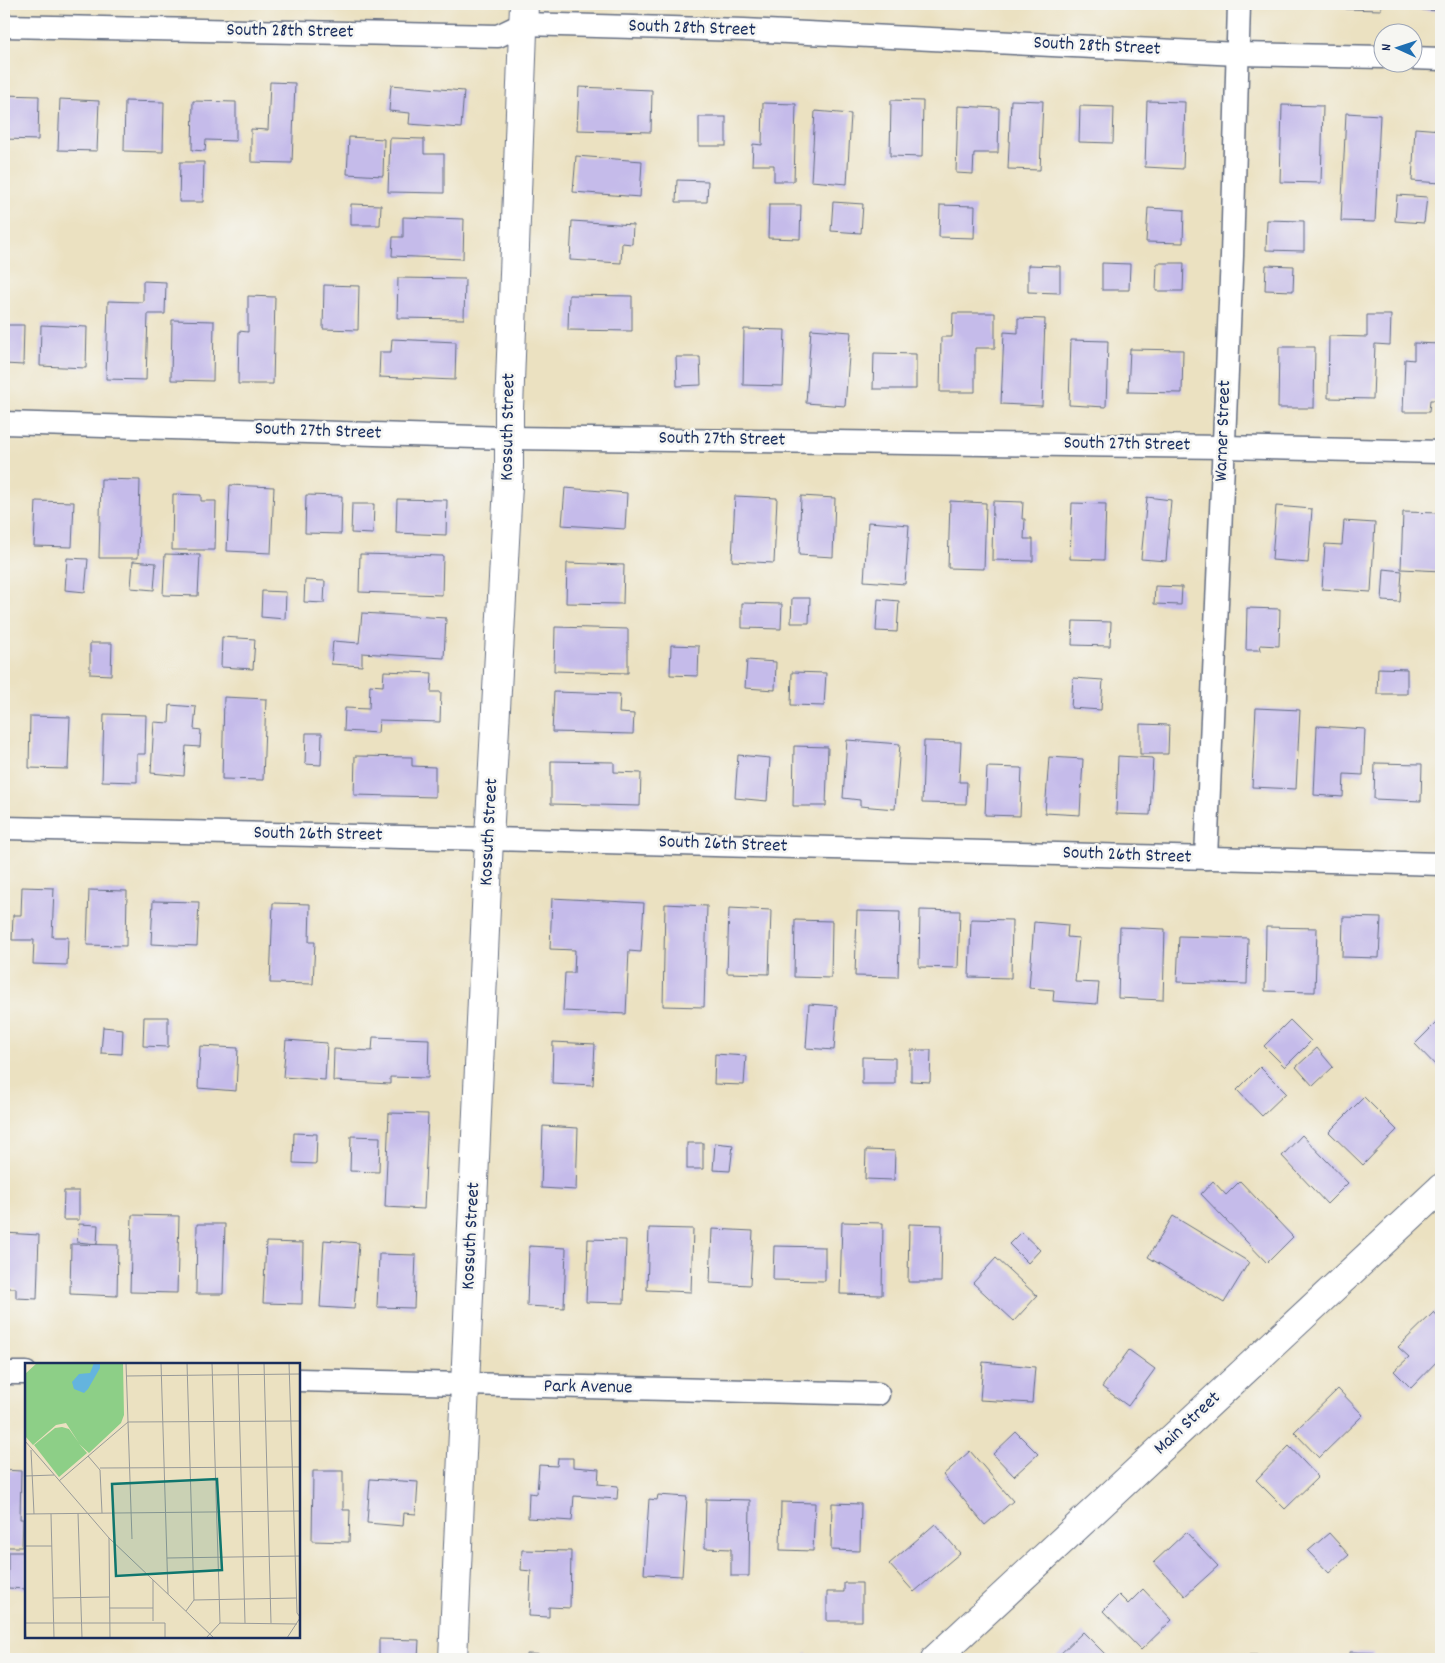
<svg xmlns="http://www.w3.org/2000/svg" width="1445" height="1663" font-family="Dekko,sans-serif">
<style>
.building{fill:#c5bbea}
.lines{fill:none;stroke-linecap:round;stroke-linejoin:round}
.street-casing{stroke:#646d81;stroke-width:25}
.secondary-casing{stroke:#646d81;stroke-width:30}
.street{stroke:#fff;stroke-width:22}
.secondary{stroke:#fff;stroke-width:28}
.labels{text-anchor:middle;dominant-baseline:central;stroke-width:5;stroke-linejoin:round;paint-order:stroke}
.street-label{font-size:19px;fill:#1b2f5e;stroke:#f6f6f2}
.inset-road{fill:none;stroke:#989a99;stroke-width:1}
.view{fill:#0f766e;fill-opacity:0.15;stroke:#0f766e;stroke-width:2.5}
.inset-edge{fill:none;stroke:#1b2f5e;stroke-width:2.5}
</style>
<rect width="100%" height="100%" fill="#f6f6f2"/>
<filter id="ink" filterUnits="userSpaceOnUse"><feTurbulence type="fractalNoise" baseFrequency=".02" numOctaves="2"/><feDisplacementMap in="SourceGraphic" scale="10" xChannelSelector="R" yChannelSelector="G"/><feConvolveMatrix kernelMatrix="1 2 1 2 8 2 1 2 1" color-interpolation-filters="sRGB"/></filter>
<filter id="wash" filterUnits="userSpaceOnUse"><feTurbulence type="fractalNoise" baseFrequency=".0096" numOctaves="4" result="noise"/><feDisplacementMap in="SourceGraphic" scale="20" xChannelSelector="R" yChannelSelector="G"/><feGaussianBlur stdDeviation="1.12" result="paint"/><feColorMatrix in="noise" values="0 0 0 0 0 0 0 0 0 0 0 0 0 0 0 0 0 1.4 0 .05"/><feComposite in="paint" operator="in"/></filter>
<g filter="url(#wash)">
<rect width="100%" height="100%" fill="#ebe1c1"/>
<g id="blocks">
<g class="building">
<polygon points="1346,4 1381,4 1381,10 1346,9"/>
<polygon points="1409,4 1441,4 1441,11 1409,9"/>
<polygon points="270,82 295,83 292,163 251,162 251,129 268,130"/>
<polygon points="391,85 464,91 461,128 409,124 410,113 389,111"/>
<polygon points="579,87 652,90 651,132 577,130"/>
<polygon points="4,95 39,96 38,140 4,139"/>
<polygon points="60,99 99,101 97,151 58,150"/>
<polygon points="891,100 923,101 922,157 890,156"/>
<polygon points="1011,100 1043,101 1040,170 1008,169"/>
<polygon points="125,101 164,102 163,152 124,151"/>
<polygon points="193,101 236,102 236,141 206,140 205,151 192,150"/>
<polygon points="1147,101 1185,102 1183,169 1145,167"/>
<polygon points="763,103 796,104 794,181 774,181 774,165 752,165 753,144 762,145"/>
<polygon points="1282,105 1323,106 1321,183 1280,182"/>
<polygon points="958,106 999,108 998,153 974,153 973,174 956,173"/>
<polygon points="1080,106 1114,107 1113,143 1079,142"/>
<polygon points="815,111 851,114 847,184 811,181"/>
<polygon points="1346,113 1380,115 1375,222 1341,221"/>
<rect x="699" y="117" width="27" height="29"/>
<polygon points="1415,128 1441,130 1441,183 1412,181"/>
<polygon points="349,137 384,139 383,176 347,174"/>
<polygon points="390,138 424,139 424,154 444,154 444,193 388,192"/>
<polygon points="576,156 642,161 640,197 573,192"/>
<polygon points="180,162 204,162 203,202 179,202"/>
<polygon points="677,180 708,181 707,202 676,202"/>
<polygon points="1397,195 1427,197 1424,223 1395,221"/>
<polygon points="833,202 863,204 861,233 831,231"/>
<polygon points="351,204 381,205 380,225 351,225"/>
<polygon points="769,205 801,205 800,239 768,238"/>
<polygon points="940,205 975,206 974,238 939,237"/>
<polygon points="1148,208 1184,210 1183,243 1146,242"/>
<polygon points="403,217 464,219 463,259 392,256 393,237 403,237"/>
<polygon points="1267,220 1304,221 1304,251 1266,250"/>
<polygon points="572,221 633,225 632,244 622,243 621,263 570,260"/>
<polygon points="1102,263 1130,264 1129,290 1102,290"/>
<polygon points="1157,263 1184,263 1183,291 1156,291"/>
<polygon points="1028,265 1060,266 1060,293 1028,292"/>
<polygon points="1266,265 1294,266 1293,291 1265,290"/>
<polygon points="398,278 465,279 464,319 397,318"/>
<polygon points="143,281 166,282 165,314 148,314 146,380 106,379 108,301 143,302"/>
<polygon points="324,285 359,286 358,330 323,329"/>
<polygon points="569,295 632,296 632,331 568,330"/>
<polygon points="248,296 275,297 273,384 238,384 239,331 248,332"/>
<polygon points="953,313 995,313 995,348 975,348 975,392 940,392 941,337 952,337"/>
<polygon points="1367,315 1391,315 1390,345 1375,344 1373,399 1328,398 1329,336 1367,337"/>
<polygon points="1018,318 1045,319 1042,406 1001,404 1004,332 1018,333"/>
<polygon points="172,320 214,321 213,381 171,380"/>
<polygon points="4,325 24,325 23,365 4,364"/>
<polygon points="41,325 87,327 86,368 40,366"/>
<polygon points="744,329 785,330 783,386 743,385"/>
<polygon points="811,329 851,332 845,406 806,403"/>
<polygon points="392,339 456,342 455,380 379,377 380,352 391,352"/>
<polygon points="1071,340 1108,341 1106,407 1069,405"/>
<polygon points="1414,343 1441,344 1441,400 1430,400 1429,412 1403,412 1405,359 1414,360"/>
<polygon points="1279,347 1315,347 1314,408 1278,408"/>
<polygon points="1130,349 1183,350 1182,393 1128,392"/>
<polygon points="874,353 916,354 916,389 873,389"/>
<polygon points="676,357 700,357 701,385 677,386"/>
<polygon points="101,479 140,480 138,558 99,558"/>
<polygon points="230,485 274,487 271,553 227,551"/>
<polygon points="4,487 7,487 5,530 4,530"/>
<polygon points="565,488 627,493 625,529 562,525"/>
<polygon points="173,494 201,495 201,501 216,501 215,550 172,550"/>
<polygon points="306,495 342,496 341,534 305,533"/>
<polygon points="735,496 777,498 774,563 732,561"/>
<polygon points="801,496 835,498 833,557 799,555"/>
<polygon points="1147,497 1171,500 1166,561 1141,559"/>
<polygon points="397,499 447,500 446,535 396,533"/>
<polygon points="36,501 74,502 72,547 34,546"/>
<polygon points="950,501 986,503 984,569 948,568"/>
<polygon points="993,501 1023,502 1022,519 1025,519 1024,539 1033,539 1033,561 992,560"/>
<polygon points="1072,503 1106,504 1104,560 1070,559"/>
<polygon points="352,504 374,504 373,534 351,533"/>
<polygon points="1276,506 1312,509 1308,563 1272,560"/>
<polygon points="1403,512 1441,513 1441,571 1401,569"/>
<polygon points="1344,521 1375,523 1371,592 1322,589 1325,544 1342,545"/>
<polygon points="868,522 909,525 905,584 864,581"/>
<polygon points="165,554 200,555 198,596 163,595"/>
<polygon points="360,554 443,556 442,595 359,592"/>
<polygon points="67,558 88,559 85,592 65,590"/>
<polygon points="133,561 156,563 154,590 131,588"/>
<polygon points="567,563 624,565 623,604 566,603"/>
<polygon points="1384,569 1402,571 1400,602 1382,601"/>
<polygon points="305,580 325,581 324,603 304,602"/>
<polygon points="1155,586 1182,587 1181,605 1154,604"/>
<polygon points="262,591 286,592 285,619 261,617"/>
<polygon points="792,598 810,598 809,623 791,623"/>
<polygon points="878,599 899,601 897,632 876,631"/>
<polygon points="742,603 782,604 781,629 742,628"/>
<polygon points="1247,608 1280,609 1279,646 1260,645 1261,650 1246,650"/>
<polygon points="362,613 446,618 444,658 362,653 362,666 331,664 333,641 359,643"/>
<polygon points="1073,621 1111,622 1110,646 1072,645"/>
<polygon points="555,627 628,629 628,673 554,671"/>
<polygon points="222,637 255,639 253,669 221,667"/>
<polygon points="90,643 112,643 111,675 90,674"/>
<polygon points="671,645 699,646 698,676 670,675"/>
<polygon points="747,660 776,662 775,690 745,688"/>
<polygon points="1378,668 1407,669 1407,694 1377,694"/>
<polygon points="384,671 432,673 431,692 441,692 440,722 379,720 378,733 344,731 345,708 369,709 370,685 383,686"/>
<polygon points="792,672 826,673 824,706 791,705"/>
<polygon points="1073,678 1103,680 1101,710 1071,708"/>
<polygon points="554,692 620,694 619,713 634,714 633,734 552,732"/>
<polygon points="224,697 266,699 263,780 222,779"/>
<polygon points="170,705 196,707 194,729 201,730 200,747 186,746 184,776 151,773 154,722 169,723"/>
<polygon points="1256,708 1300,710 1296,789 1252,787"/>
<polygon points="104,714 146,715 145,754 137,754 137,782 102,781"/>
<polygon points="30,716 70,717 68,769 29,768"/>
<polygon points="1140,724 1169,725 1168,754 1140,754"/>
<polygon points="1317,726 1365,729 1363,775 1344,774 1343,797 1314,795"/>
<polygon points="306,733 322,733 321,765 305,764"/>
<polygon points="847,740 900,744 895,809 860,806 860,800 843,798"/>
<polygon points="924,741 961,742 959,782 967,782 966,804 922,803"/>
<polygon points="794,746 828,747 826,806 793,806"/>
<polygon points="738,755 770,758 767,801 735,798"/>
<polygon points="355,756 412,757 412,766 435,767 435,797 354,795"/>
<polygon points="1118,756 1153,758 1150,815 1116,814"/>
<polygon points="1049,757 1083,759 1080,815 1045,813"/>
<polygon points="551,761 614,762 614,772 641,773 640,806 551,804"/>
<polygon points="1375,763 1422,764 1421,801 1374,799"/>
<polygon points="987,767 1022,768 1020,816 985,815"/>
<polygon points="22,887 54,888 52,937 68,937 67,965 33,964 34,940 12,940 13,915 21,915"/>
<polygon points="89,890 127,891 126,946 87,945"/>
<polygon points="552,898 644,903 641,952 629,951 626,1014 563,1011 565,973 574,973 575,950 550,949"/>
<polygon points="153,901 199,902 197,946 151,944"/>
<polygon points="273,903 310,904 309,942 315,942 313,984 270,983"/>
<polygon points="665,904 707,906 704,1007 663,1006"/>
<polygon points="729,908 771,910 769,974 727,973"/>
<polygon points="920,910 960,911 958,968 919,967"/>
<polygon points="857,911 900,912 898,977 855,976"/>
<polygon points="1343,917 1381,918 1379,958 1342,957"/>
<polygon points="971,919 1012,920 1011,978 969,977"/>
<polygon points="795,920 832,921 831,978 794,977"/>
<polygon points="1034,922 1068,925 1067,937 1079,938 1075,982 1099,983 1097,1004 1053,1001 1054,990 1029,988"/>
<polygon points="1120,927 1165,929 1163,1000 1118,998"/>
<polygon points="1266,927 1317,928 1315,992 1265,991"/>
<polygon points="1179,936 1248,938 1247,984 1177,982"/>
<polygon points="809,1004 837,1006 834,1050 806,1048"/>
<polygon points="144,1017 168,1017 168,1047 143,1046"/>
<polygon points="1441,1018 1441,1071 1415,1044"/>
<polygon points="1290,1020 1311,1041 1285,1067 1264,1046"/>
<polygon points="103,1027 123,1029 122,1054 101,1053"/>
<polygon points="373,1037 429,1039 428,1078 390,1077 390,1084 333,1081 334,1049 372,1051"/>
<polygon points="286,1040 327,1043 325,1080 283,1077"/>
<polygon points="553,1042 595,1044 593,1085 552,1083"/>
<polygon points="200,1046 238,1048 236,1091 198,1088"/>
<polygon points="1317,1048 1333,1067 1313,1086 1296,1067"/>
<polygon points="911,1050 931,1050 930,1082 911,1081"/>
<polygon points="715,1054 746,1056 744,1085 714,1084"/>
<polygon points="862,1057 895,1058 895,1084 862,1084"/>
<polygon points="1260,1067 1286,1093 1262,1116 1237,1090"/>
<polygon points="1364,1097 1397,1130 1363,1165 1329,1132"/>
<polygon points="389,1113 428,1114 424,1209 385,1207"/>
<polygon points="543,1126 578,1128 576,1190 541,1188"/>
<polygon points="294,1133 317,1134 316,1164 293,1163"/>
<polygon points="1302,1135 1348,1183 1327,1204 1282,1156"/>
<polygon points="351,1136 380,1137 379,1172 350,1171"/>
<rect x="687" y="1143" width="16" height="26"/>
<polygon points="715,1143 733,1145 730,1171 713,1170"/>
<polygon points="866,1150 895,1151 894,1180 865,1179"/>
<polygon points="1213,1181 1226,1195 1240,1181 1293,1237 1267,1263 1201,1194"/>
<polygon points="64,1191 79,1191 79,1220 63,1220"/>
<polygon points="132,1215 179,1216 177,1293 130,1292"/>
<polygon points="1173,1216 1249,1262 1224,1303 1148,1257"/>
<polygon points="842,1222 883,1223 882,1295 840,1294"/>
<polygon points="79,1224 98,1225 97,1244 77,1242"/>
<polygon points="197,1224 225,1224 223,1294 196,1294"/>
<polygon points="909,1224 942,1225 941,1282 908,1282"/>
<polygon points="649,1228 693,1229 691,1292 647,1290"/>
<polygon points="712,1229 753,1231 750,1285 710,1283"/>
<polygon points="1021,1232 1040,1250 1028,1263 1009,1244"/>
<polygon points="4,1233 39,1235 37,1299 16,1298 16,1288 4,1288"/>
<polygon points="588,1239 626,1240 624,1303 586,1302"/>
<polygon points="324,1240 359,1243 354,1309 320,1307"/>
<polygon points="266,1242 303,1243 302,1304 263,1303"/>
<polygon points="71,1244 118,1245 117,1296 70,1294"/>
<polygon points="529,1246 566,1248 564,1308 527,1306"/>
<polygon points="774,1246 825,1247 825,1281 773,1280"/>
<polygon points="379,1254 416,1255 414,1308 377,1307"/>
<polygon points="996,1258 1037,1296 1014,1321 973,1283"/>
<polygon points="1434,1312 1441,1320 1441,1357 1411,1388 1394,1371 1409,1357 1398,1347"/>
<polygon points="1129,1350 1155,1369 1128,1406 1102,1387"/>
<polygon points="983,1362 1035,1367 1032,1403 980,1400"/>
<polygon points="1338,1389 1363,1415 1319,1458 1294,1432"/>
<polygon points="1016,1432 1038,1454 1014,1476 993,1454"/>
<polygon points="1289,1446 1318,1477 1285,1509 1256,1480"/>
<polygon points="970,1451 1013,1501 985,1525 943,1475"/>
<polygon points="558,1458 573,1458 573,1467 599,1469 598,1484 618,1486 617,1499 574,1496 572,1521 528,1518 529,1493 537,1494 539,1465 557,1466"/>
<polygon points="4,1470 21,1471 20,1519 23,1519 22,1547 4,1547"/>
<polygon points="313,1471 343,1471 343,1510 350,1510 349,1542 312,1541"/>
<polygon points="370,1479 418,1482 416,1514 404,1513 403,1526 367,1523"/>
<polygon points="658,1495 687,1497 682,1576 644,1574 649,1499 657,1500"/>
<polygon points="706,1499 750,1500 749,1576 731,1576 731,1549 705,1548"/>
<polygon points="781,1502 815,1503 813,1551 780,1550"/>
<polygon points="832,1503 861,1504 860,1551 831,1550"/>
<polygon points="935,1524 960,1553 914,1592 889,1564"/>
<polygon points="1186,1532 1218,1566 1185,1596 1154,1562"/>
<polygon points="1329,1533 1349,1555 1329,1573 1308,1551"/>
<polygon points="522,1550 571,1551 570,1608 549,1607 549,1617 529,1616 531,1571 521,1570"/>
<polygon points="8,1552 26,1552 26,1589 8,1588"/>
<polygon points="844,1583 862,1583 862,1621 827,1621 827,1592 844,1592"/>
<polygon points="1143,1589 1172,1620 1141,1650 1103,1611 1119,1595 1128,1604"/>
<polygon points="1083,1632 1110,1659 1055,1659"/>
<polygon points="379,1639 419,1640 418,1659 379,1658"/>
<polygon points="1350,1652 1373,1653 1373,1659 1349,1659"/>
<polygon points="807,1653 812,1659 800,1659"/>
<polygon points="527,1654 581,1656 581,1659 527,1659"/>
<polygon points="1249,1655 1278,1655 1277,1659 1249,1659"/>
</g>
</g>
</g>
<g filter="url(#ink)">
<use href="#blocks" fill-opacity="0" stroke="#646d81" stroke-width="1"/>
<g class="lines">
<g class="street-casing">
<g id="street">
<polyline points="4,26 498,36 523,24 744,30 1238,54 1382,57"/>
<polyline points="1412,58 1441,59"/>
<polyline points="4,423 509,438 1224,447 1441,452"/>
<polyline points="4,828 489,839 1441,864"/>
<polyline points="1206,858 1232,256 1239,4"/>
<polyline points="4,1373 26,1373"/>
<polyline points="299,1380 878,1394"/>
</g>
</g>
<g class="secondary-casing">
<g id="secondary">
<polyline points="453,1659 489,839 509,467 509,409 524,4"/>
<polyline points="935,1659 1441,1188"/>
</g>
</g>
<use href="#street" class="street"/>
<use href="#secondary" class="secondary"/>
</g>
</g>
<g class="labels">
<g class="street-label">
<text transform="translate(692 29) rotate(2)">South 28th Street</text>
<text transform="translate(290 32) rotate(1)">South 28th Street</text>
<text transform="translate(1097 47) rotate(3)">South 28th Street</text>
<text transform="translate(509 427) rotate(-89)">Kossuth Street</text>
<text transform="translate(1224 431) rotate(-88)">Warner Street</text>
<text transform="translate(318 432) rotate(2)">South 27th Street</text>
<text transform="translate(722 440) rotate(1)">South 27th Street</text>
<text transform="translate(1127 445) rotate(1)">South 27th Street</text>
<text transform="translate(490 832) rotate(-87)">Kossuth Street</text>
<text transform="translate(318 835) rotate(1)">South 26th Street</text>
<text transform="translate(723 845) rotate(2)">South 26th Street</text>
<text transform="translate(1127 856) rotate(2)">South 26th Street</text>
<text transform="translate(472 1236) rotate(-87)">Kossuth Street</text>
<text transform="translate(588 1388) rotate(1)">Park Avenue</text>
<text transform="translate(1188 1424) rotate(-43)">Main Street</text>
</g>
</g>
<g transform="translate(25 1363)">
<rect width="275" height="275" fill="#ebe1c1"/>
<path d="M12,0H98L99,52L96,60L64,90L54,81L62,90L34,114L9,82L30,65L37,64L44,66L54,80L41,60L31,62L8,82L0,73V11Z" fill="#8dcf87"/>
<path d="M69,0H75V5L63,26L59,30L49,26L47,19L54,11L65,10Z" fill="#64b4de"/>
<path class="inset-road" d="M101,0L107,176M136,0L143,231M213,0L220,260M239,0L246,260M264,0L272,250L275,254M101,13L275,11M0,78L84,175L189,275M6,87L9,151M63,93L75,107L77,150M75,105L275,104M0,113L29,112M34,118L103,59L275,58M53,150L57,275M0,151L275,148M26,151L29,275M84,175L85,275M0,183H27M142,195L275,193M128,217V258M28,235L84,234M169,237L271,235M84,245H128M161,248L169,237L162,0M0,257L1,275M0,260H140V275M195,260L272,261M181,275L195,260L187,0M262,275L275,255"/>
<path class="view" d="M192,116L197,207L91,213L87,121Z"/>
<rect width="275" height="275" class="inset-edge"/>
</g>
<rect width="1445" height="1663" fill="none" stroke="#f6f6f2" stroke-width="20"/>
<g transform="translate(1398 48) rotate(273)"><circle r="24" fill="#f6f6f2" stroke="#9ea6b7"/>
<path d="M0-4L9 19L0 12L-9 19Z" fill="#1f6fb2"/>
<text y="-8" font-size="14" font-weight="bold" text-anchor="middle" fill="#1b2f5e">N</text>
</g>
</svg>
